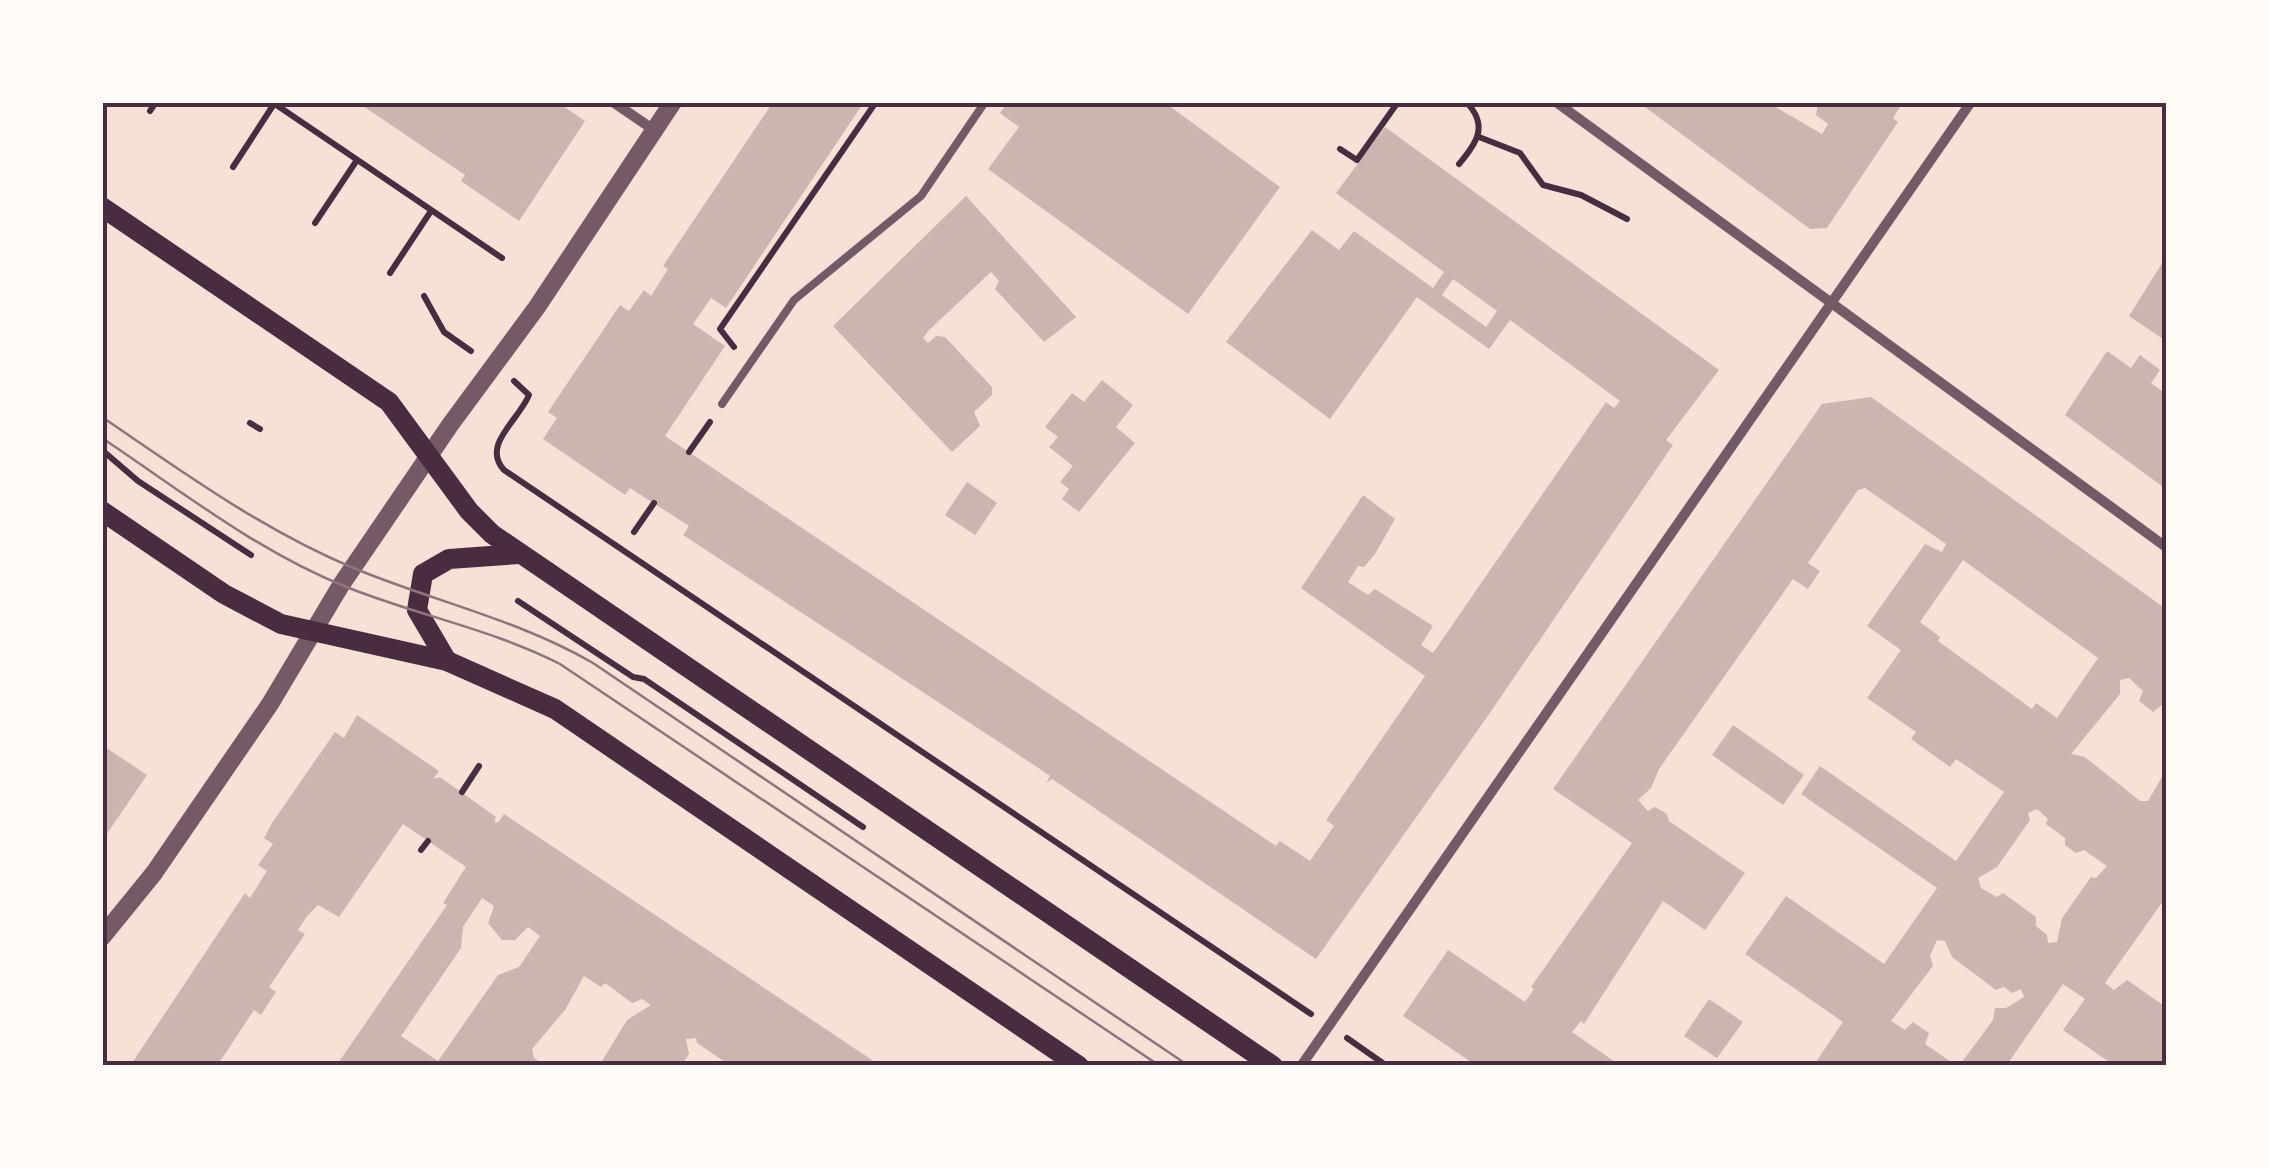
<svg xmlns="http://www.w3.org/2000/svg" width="2269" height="1168" font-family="'Golos Text',sans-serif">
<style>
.building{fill:#ccb4b1;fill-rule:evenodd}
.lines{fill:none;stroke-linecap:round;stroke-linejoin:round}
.path{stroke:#4a2c40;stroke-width:6}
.service{stroke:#755966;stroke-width:8}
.minor{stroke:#755966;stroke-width:10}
.tertiary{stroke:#755966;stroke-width:18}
.secondary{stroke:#4a2c40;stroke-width:20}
.tram{stroke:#8f747c;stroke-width:2.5}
.neatline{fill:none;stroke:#4a2c40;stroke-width:4}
</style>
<rect width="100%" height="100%" fill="#f7e1d7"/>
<g class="building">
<polygon points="357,102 557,102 585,121 519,221 461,181 465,175"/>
<path d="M773,102H864L726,308L711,298L693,324L725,346L665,436L1276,846L1280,841L1310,861L1334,826L1326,820L1425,676L1301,588L1363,495L1395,519L1375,554L1364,567L1358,566L1348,582L1368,595L1375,589L1433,626L1421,645L1433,653L1606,402L1614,408L1620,401L1510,320L1489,349L1417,297L1330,419L1226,342L1312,230L1339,250L1354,231L1433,288L1444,272L1336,193L1385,127L1719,370L1666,440L1673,445L1487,717L1316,959L1052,779L1046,783L1050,776L1043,771L683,535L689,526L630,488L625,495L543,439L557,418L548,412L620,305L629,311L644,290L651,296L668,269L663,266ZM1453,279L1497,311L1486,327L1442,295Z"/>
<polygon points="1008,102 1164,102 1280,187 1188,314 988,169 1019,127 1000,113"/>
<polygon points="1638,102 1767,102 1822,134 1828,124 1816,115 1818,102 1903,102 1893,118 1898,122 1827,228 1810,229"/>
<polygon points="966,196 1076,317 1044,342 995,289 999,281 991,272 928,331 923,338 928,343 936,336 945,337 992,387 992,395 974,412 980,426 952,452 833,326"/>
<polygon points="2166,257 2166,341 2129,316"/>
<polygon points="2107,351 2131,368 2140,355 2160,370 2151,383 2166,394 2166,489 2065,415"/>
<polygon points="1102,380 1133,405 1116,427 1135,443 1079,512 1062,499 1069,489 1060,482 1073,466 1049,447 1058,437 1045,427 1072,393 1084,402"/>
<path d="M1871,397L2166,609V708L2162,705L2153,712L2139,701L2143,691L2129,678L2120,680V694L2071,754L2085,757L2140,801H2148L2166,770V897L2105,983L2114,990L2127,980L2166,1007V1066H2115L2063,1030L2085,999L2063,984L2006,1066H1959L1993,1020L1995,1008H2006L2024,997L2021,989L2012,993L2004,987L1996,990L1952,957L1945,941L1937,940L1930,956L1933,966L1891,1021L1905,1030L1913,1022L1929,1033L1925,1044L1957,1066H1813L1843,1022L1745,954L1786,896L1884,964L1937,888L1801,794L1820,766L1956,861L2004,792L1956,759L1950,767L1911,739L1916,732L1867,698L1901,650L1867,626L1925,544L1942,552L1946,544L1865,488L1858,490L1808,563L1820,571L1808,589L1793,579L1659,769L1651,788L1638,800L1648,811L1655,807L1667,814L1669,821L1745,873L1705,930L1663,901L1584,1024L1581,1021L1572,1032L1621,1066H1477L1403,1016L1448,950L1525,1002L1534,989L1531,987L1632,843L1553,789L1822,404ZM1963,560L2098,658L2057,718L2036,703L2032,709L1938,641L1940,637L1920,622ZM2037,809L2048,819L2046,824L2065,838V845L2076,853L2084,850L2107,866L2096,878L2091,877L2062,918L2057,942L2048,943L2047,935L2036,926V917L2003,893L1997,897L1981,888L1978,878L1997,867L2030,820L2028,813Z"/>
<polygon points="967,482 997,503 975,535 945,515"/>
<path d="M357,715L439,771L433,779L440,777L496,817L494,821L498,823L504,814L881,1066H731L697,1043L696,1038L686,1039L689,1054L681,1066H599L627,1020L651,1005L642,999L632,1003L605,983L601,987L584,976L565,1010L532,1049L534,1058L546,1066H336L447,905L443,903L466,867L403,824L339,917L318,905L307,916L298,930L305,934L269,987L276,992L261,1015L254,1010L217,1066H130L245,893L250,898L267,871L258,865L273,844L264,838L272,823L335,732L344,738ZM482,898L494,906L488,923L502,940H515L528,927L540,936L519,967L498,975L438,1061L401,1036L461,948L463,927Z"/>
<polygon points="1733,725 1804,775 1783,805 1712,755"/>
<polygon points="102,745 147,775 102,841"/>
<polygon points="1709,999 1743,1022 1717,1058 1684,1036"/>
</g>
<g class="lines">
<g class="path">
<polyline points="272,102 502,258"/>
<polyline points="150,111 156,102"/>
<polyline points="1479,137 1520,153 1543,185 1581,195 1627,219"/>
<polyline points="1340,149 1357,160 1398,102"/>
<path d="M1459,164C1477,143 1489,125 1466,102"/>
<polyline points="233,167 274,104"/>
<polyline points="315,223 357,160"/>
<polyline points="390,273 431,211"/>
<polyline points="424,296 444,332 471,351"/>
<polyline points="734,347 720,329 876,102"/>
<path d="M514,381L529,395C519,420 481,445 504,470L1311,1014"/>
<polyline points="250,423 260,429"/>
<polyline points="102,450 138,481 251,555"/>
<polyline points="689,452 710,422"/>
<polyline points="634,532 654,503"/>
<polyline points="518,601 633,677 644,679 863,827"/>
<polyline points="462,792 479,766"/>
<polyline points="421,850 428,841"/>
<polyline points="1347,1038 1387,1066"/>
</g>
<polyline class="service" points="722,404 794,300 921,196 985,102"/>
<g class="minor">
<polyline points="613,102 654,130"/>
<polyline points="1556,102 2166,547"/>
<polyline points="1301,1066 1971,102"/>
</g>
<polyline class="tertiary" points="102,937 154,873 270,704 341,585 450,425 537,307 673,102"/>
<g class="secondary">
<polyline points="102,207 389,402 469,511 492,534 1273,1066"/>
<polyline points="102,511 224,594 281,624 447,661 555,709 1079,1066"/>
<polyline points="447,661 417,610 423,574 449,559 519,554"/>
</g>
<g class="tram">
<path d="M102,417C183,472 261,529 351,567C432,601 517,619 593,663L1189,1066"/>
<path d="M102,438C180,490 257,551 344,586C415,615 492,629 560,664L1160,1066"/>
</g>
</g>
<rect width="2269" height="1168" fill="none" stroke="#fffaf5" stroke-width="210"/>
<rect x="105" y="105" width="2059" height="958" class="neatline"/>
</svg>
